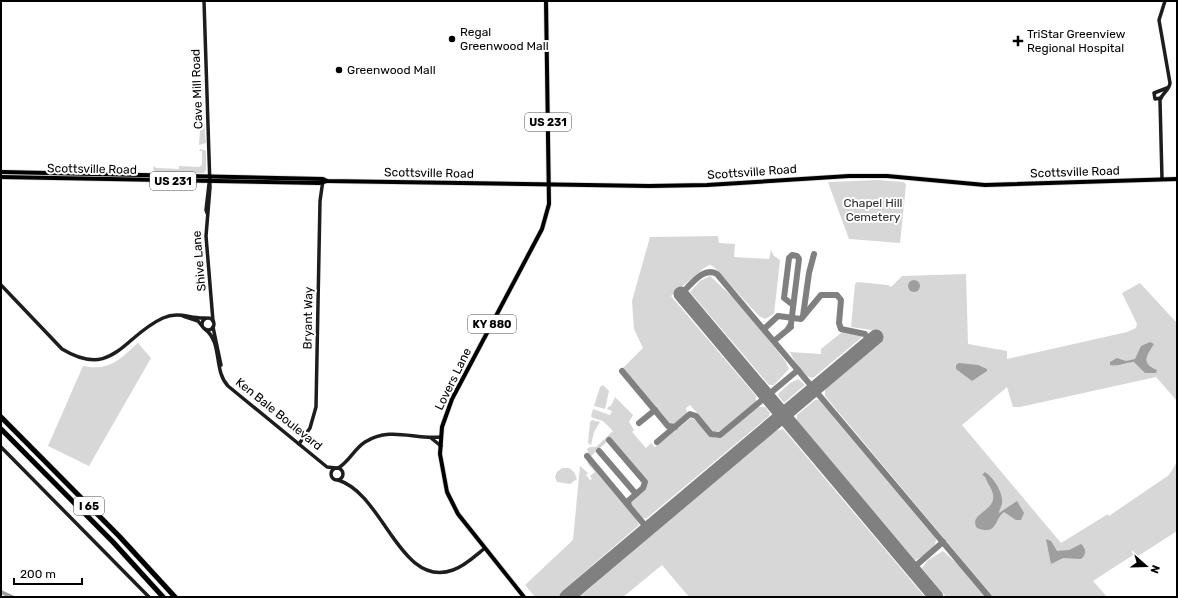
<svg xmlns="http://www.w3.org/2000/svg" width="1178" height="598" font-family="Rubik,sans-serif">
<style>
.green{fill:#d7d7d7}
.water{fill:#9e9e9e}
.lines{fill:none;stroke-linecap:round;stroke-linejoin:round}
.river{stroke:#9e9e9e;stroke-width:4}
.taxiway{stroke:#808080;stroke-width:6}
.runway{stroke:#808080;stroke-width:15}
.primary-casing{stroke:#dbdbdb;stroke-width:5.5}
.highway-casing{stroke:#dbdbdb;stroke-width:6}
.secondary{stroke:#1d1d1d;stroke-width:3.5}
.primary{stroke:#000;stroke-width:4}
.highway{stroke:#000;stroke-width:5}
.poi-dot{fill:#000;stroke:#fff;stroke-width:1.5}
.labels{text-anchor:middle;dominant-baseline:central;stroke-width:4;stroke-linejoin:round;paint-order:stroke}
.shield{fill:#fff;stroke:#4c4c4c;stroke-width:1}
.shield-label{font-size:11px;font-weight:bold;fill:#000}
.poi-label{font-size:12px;fill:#000;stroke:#fff;text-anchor:start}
.street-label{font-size:12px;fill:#000;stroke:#fff}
.park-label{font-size:12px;fill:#2e2e2e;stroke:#fff}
</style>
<rect width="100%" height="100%" fill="#fff"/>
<g class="green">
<polygon points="200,122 204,122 206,143 199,145 200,128 191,126"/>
<polygon points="201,149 206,151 206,170 204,173 157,173 153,169 154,166 156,168 179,169 179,166 199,167 202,165 202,151 199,151"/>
<polygon points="878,180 904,182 906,185 900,243 849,239 828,182"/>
<path d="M718,236L719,243L735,244L734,257L769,259L771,250L774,256L780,260L774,314L765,319L759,316L713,266L709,265L703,269L671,296L756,396V402L754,404L721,431H713L690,405L686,408L687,413C684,418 677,426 670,424L622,369L643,348L634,329L632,301L650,237Z"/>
<polygon points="966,274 968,344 1007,351 1007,359 1127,332 1136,328 1137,324 1122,293 1140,283 1177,323 1177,401 1156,377 1020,407 1013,407 1007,387 962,425 1061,543 1108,514 1109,516 1169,475 1177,462 1177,531 1135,558 1133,555 1093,581 1107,597 993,597 825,396 825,389 881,343 871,330 851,327 855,284 857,282 888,285 891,287 902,276"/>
<polygon points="710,276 739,303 786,362 789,369 774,385 769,385 690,292 700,281"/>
<path d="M842,332L861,335L862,337L813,378C805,378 793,359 790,352L821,354V349Z"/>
<path d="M138,343L151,358L89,466L48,446L83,366C110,371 119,360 138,343Z"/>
<polygon points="798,379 805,385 784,403 778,395 779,393 790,383"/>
<polygon points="603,385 609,391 605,409 594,406 600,387"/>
<path d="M615,397L633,415L629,422L634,430L632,432L646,448L651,443L655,447L691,418C702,422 704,436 718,438L758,407H765L770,413L769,416L647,518H642L631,504V501L647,484L610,439L590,457L587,449L590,447H596L613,431L603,421L593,418L591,416L593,409L610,415L612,411L607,409L609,406H611Z"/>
<path d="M815,400H819L936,539C936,549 923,557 915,560L797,421V415Z"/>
<polygon points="592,420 600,422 594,432 591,445 588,443 590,422"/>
<polygon points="782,429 784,430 925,597 689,597 662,565 623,597 579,597 776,431"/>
<polygon points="587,459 638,520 639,525 560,593 563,597 535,597 525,585 573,540 580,466 588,473 586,475 590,480 592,479 590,476 595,472 588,464"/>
<polygon points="562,468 569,468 574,472 577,479 570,484 557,482 555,477 557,472"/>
<polygon points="943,551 962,568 986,597 946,597 922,568 928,560"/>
</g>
<g class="water">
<circle cx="914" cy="286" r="6"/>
<path d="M1150,342L1154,344C1147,355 1140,363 1157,370L1156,373H1145L1134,362C1126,362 1118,367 1110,365V362L1117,358L1126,361L1135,359L1141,346Z"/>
<polygon points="959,363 978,365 987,369 987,371 972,381 956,369 956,365"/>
<path d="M985,472C993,477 1002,491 1002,500C1003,505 999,509 999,513L1017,501L1024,513L1021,520H1016L1004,512C994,519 998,536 977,528C966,511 1006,512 989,485C986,481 987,477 982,475Z"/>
<path d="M1046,539L1051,541L1057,551L1069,550L1081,544C1086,548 1087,555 1081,559L1063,558L1051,564Z"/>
</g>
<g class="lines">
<polyline class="river" points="1,592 12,597"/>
<g class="taxiway">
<path d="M681,294C691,285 703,266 717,274L989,597"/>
<polyline points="803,316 809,273 814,254"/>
<polyline points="764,329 778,316 801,319 821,295 837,295 841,300 839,323 841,329 865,334 868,340 865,346"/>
<polyline points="788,329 791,324 799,259 797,256 792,255 789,258 784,298 793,305"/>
<polyline points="774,341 791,327"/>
<polyline points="622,371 668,426 675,427"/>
<polyline points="639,423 655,410"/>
<polyline points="609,440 645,482 643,488 628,501 629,506"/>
<polyline points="657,442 690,414 696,416 711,434 720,435 798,370"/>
<polyline points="599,451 636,494"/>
<polyline points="587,456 648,529"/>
<polyline points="912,569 943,542"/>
</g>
<g class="runway">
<polyline points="681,294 936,597"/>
<polyline points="567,597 876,337"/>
</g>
<g class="primary-casing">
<g id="primary">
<polyline points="1,172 323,179 327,181 649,186 707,185 849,176 887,176 985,185 1177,179"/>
<polyline points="1,177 319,183 327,181"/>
<polyline points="524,597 458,514 447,492 440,454 442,427 452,399 542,229 549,204 546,1"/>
</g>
</g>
<g class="highway-casing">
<g id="highway">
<polyline points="1,417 119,536 175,597"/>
<polyline points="1,429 113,542 163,597"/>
</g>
</g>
<g class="secondary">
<polyline points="204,1 210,187 206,236 213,321"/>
<polyline points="1161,98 1155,99 1154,93 1167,88"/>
<path d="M1162,179L1160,100C1162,93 1169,91 1170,83L1159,20L1165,1"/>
<polyline points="207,213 206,210 209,184"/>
<path d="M1,285L62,349C113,380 123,336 163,318C179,311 190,319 205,318"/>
<polyline points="183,316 198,321 202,326"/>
<circle cx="208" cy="324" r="6"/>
<polyline points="213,327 221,365"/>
<path d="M205,329C223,343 213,370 228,386L327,467L336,468"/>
<polyline points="431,438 441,446"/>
<polyline points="299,444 310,428 316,407 320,201 323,180"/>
<polyline points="1,447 149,597"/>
<circle cx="337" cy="474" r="6"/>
<path d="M338,468C349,462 354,449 365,442C391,426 414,440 441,437"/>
<path d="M338,480C384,494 400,589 453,570C465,566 475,556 485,548"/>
</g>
<use href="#primary" class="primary"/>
<use href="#highway" class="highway"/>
</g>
<g class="poi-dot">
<circle cx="452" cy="39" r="4"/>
<path d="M1016 35h4v4h4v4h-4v4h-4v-4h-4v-4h4z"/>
<circle cx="339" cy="70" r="4"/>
</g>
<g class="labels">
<g class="shield">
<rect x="525" y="113" width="46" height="18" rx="3"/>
<rect x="150" y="172" width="46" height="18" rx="3"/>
<rect x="468" y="315" width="48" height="18" rx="3"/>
<rect x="74" y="497" width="30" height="18" rx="3"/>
</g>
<g class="shield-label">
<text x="548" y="122">US 231</text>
<text x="173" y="181">US 231</text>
<text x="492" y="324">KY 880</text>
<text x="89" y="506">I 65</text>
</g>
<g class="poi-label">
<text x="460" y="32">Regal<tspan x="460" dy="14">Greenwood Mall</tspan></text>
<text x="1027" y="34">TriStar Greenview<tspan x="1027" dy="14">Regional Hospital</tspan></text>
<text x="347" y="70">Greenwood Mall</text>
</g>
<g class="street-label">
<text transform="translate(197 89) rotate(-92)">Cave Mill Road</text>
<text transform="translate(92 169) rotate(1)">Scottsville Road</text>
<text transform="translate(752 172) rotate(-4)">Scottsville Road</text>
<text transform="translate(1075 172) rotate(-2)">Scottsville Road</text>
<text transform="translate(429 173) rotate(1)">Scottsville Road</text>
<text transform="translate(199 261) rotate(-95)">Shive Lane</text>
<text transform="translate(308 318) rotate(-89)">Bryant Way</text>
<text transform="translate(453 379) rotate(-64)">Lovers Lane</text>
<text transform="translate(279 414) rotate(39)">Ken Bale Boulevard</text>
</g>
<g class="park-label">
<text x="873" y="203">Chapel Hill<tspan x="873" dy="14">Cemetery</tspan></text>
</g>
</g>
<rect width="1178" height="598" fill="none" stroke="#000000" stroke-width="4"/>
<g transform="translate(1146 566) rotate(110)" stroke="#ffffff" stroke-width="3" paint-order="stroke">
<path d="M0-3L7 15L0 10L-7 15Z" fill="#000000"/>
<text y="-6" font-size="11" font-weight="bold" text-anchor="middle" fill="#000000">N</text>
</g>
<path d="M14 578v6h68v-6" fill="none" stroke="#000000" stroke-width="2"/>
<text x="20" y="578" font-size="12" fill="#000000" stroke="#ffffff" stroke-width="3" paint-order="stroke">200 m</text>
</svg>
